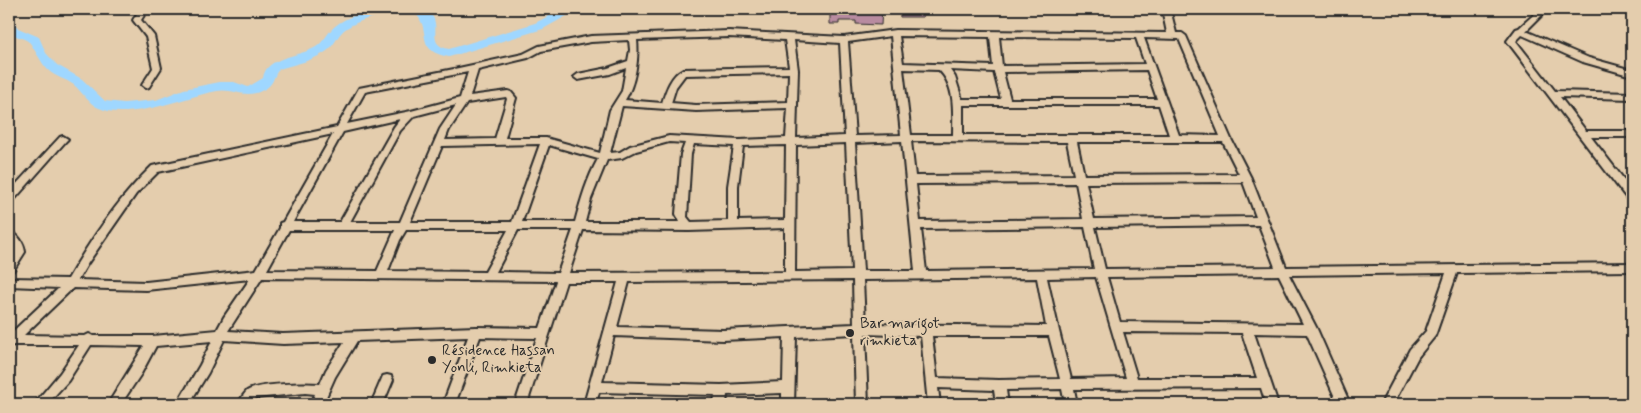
<svg xmlns="http://www.w3.org/2000/svg" width="1641" height="413" font-family="Mynerve,sans-serif">
<style>
.lines{fill:none;stroke-linecap:round;stroke-linejoin:round}
.river{fill:#9fd7ff;fill-rule:evenodd}
.minor-casing{stroke:#2b2b2b;stroke-width:4}
.minor{fill:#e4cdad;fill-rule:evenodd}
.wall{fill:#b88ba0;stroke:#2b2b2b}
.building{fill:#d6a2ba;stroke:#2b2b2b}
.poi-dot{fill:#2b2b2b;stroke:#e4cdad;stroke-width:2}
.labels{text-anchor:middle;dominant-baseline:central;stroke-width:4;stroke-linejoin:round;paint-order:stroke}
.poi-label{font-size:15px;fill:#2b2b2b;stroke:#e4cdad;text-anchor:start}
</style>
<rect width="100%" height="100%" fill="#e4cdad"/>
<filter id="ink" filterUnits="userSpaceOnUse"><feTurbulence type="fractalNoise" baseFrequency=".02" numOctaves="2"/><feDisplacementMap in="SourceGraphic" scale="10" xChannelSelector="R" yChannelSelector="G"/><feConvolveMatrix kernelMatrix="1 2 1 2 8 2 1 2 1" color-interpolation-filters="sRGB"/></filter>
<g filter="url(#ink)">
<g class="lines">
<path class="river" d="M385,9H424C427,11 431,14 433,17C440,30 427,45 449,49L535,23L563,9H585L583,11L572,13L543,29L449,57C413,50 433,31 415,13C392,13 363,16 344,30C337,36 334,46 327,51C313,61 295,64 279,69C272,78 275,85 261,91C245,99 233,88 217,91C186,96 129,122 99,108C89,104 82,92 74,85C66,79 55,77 48,70C41,63 32,44 29,42C23,37 14,37 9,32V20L13,21L18,28L39,37L46,53L57,65L82,79L105,101L124,103L156,100L184,89L220,82H234L248,87L263,78C266,56 299,57 316,47C324,42 327,33 334,27C347,15 368,12 385,9Z"/>
<g class="minor-casing">
<g id="minor">
<polygon points="140,9 148,9 141,20 154,36 161,68 149,87 146,88 142,85 153,68 146,37 133,20"/>
<path d="M1162,9H1170L1176,33H1182L1186,36L1231,139L1251,178L1286,267L1632,263V271L1457,273L1435,336L1418,357L1393,404H1381L1410,349L1426,331L1446,273L1289,275L1317,329L1350,404H1338L1307,334L1254,333L1278,404H1266L1261,388L1074,389L1077,404H1065L1062,389L1006,390L1008,404H996L994,390L938,388L940,404H928L921,336L865,334L868,404H856L854,334L796,337L794,404H782V393L727,395L726,404H714L715,395L599,392L596,404H584L618,282H566L527,404H515L537,338L480,337L455,404H443L468,337L357,341L335,377L323,404H311L315,394L305,393L256,398L251,404H238C240,400 244,394 247,391C259,383 306,383 320,384L326,370L344,342L283,344L224,340L208,373L189,404H177L200,365L212,341L156,346L141,374L121,404H108L144,346L91,345L68,381L47,404H34L60,373L79,345H14L9,347V335L59,288L9,286V278L68,279C91,239 118,199 152,166L337,127L359,88L454,69L523,54L539,46L591,36L729,31L844,37L895,30L1167,33ZM891,36L901,135L855,136L848,42ZM899,36L990,37L993,66L903,63ZM729,37L785,40L789,67L683,69C671,75 666,90 662,103L625,100C635,84 639,59 637,40ZM999,37L1136,38L1145,64L1002,66ZM1144,38L1179,39L1220,136L1179,135ZM629,40L630,50L628,61L608,68L578,74L574,77L578,80L610,74L626,68L622,91L610,110L600,153L546,138H505L516,98L511,92L508,91L470,96L478,70L528,58L541,51L591,42ZM794,40L840,43L845,136L796,138L798,70ZM903,69L939,70C956,87 953,112 953,135H911ZM950,70L994,72L1001,99H962L955,77ZM1147,70L1157,99H1010L1003,72ZM468,72L460,98L411,111L347,124L365,92ZM789,73L788,102L696,105L671,103L676,87L685,75ZM506,97L507,99L495,139L445,140L449,130L467,103ZM456,105L440,129L400,222H350L400,131L414,116ZM963,105H1159L1169,135H963ZM622,106L696,111L788,108L786,138L739,140L669,136L630,146L620,152L610,153ZM400,119L394,127L340,222H293L343,132ZM333,134L283,222L280,223V228L256,270L146,282L78,280L88,263L136,194L158,172ZM902,141L915,271H863L855,143ZM911,141L1067,142L1074,175L915,176ZM669,142L685,143L681,154L676,214L680,222H585L591,199L607,160L622,158L636,151ZM1077,142H1223L1239,174L1084,175ZM846,143L852,271L795,272L796,145ZM540,144L512,222H410L442,146ZM694,144L734,146L728,186V221L691,222L687,217L691,154ZM549,145L598,159C587,179 581,200 575,222H522ZM786,145L785,220L738,221V186L743,146ZM1243,182L1256,217L1094,219L1086,183ZM1076,183L1083,219L920,221L916,184ZM1259,225L1275,267L1105,269L1095,227ZM1085,227L1094,269L926,271L921,229ZM785,228V272L569,273L583,230L689,231ZM289,230H395L377,271L267,270ZM406,230H508L485,272L388,271L400,240ZM518,230H573L558,273L496,272ZM1279,275L1303,324L1120,322L1107,277ZM1096,277L1126,378L1071,379L1059,331L1047,278ZM262,278L556,281L540,328L476,327L283,334L228,331ZM1037,278L1046,326L865,324L863,280ZM250,279L224,317L217,330L153,336H93L89,334L85,336L24,335L73,288L146,290ZM853,280L854,324L723,330L617,327L629,282ZM1123,332L1242,333L1257,378H1137ZM614,336L723,340L784,337L783,382L721,385L602,382ZM932,336H1049L1060,379L999,380L937,378Z"/>
<polygon points="1540,9 1548,9 1526,31 1589,58 1632,70 1632,76 1583,62 1522,35 1516,41 1555,91 1632,93 1632,99 1560,97 1586,131 1632,131 1632,137 1591,137 1632,190 1632,201 1628,200 1507,41 1516,29 1519,28"/>
<polygon points="63,136 68,139 66,141 13,201 9,202 9,192 60,137"/>
<path d="M9,231C18,234 24,243 25,252L13,271L9,272V260L15,251L14,247L9,241Z"/>
<polygon points="387,375 391,376 393,380 383,404 371,404 383,376"/>
</g>
</g>
<use href="#minor" class="minor"/>
</g>
<g class="wall">
<polygon points="830,9 882,9 881,25 856,24 856,21 839,21 839,24 830,24"/>
<polygon points="899,9 924,9 923,17 900,17"/>
</g>
<polygon class="building" points="830,9 882,9 882,14 857,13 857,10 839,9 839,13 830,12"/>
</g>
<g class="poi-dot">
<circle cx="850" cy="333" r="5"/>
<circle cx="432" cy="360" r="5"/>
</g>
<g class="labels">
<g class="poi-label">
<text x="860" y="324">Bar marigot<tspan x="860" dy="17">rimkieta</tspan></text>
<text x="442" y="351">Résidence Hassan<tspan x="442" dy="17">Yonli, Rimkieta</tspan></text>
</g>
</g>
<rect width="1641" height="413" fill="none" stroke="#e4cdad" stroke-width="30"/>
<rect x="15" y="15" width="1611" height="383" fill="none" stroke="#2b2b2b" stroke-width="2" filter="url(#ink)"/>
</svg>
